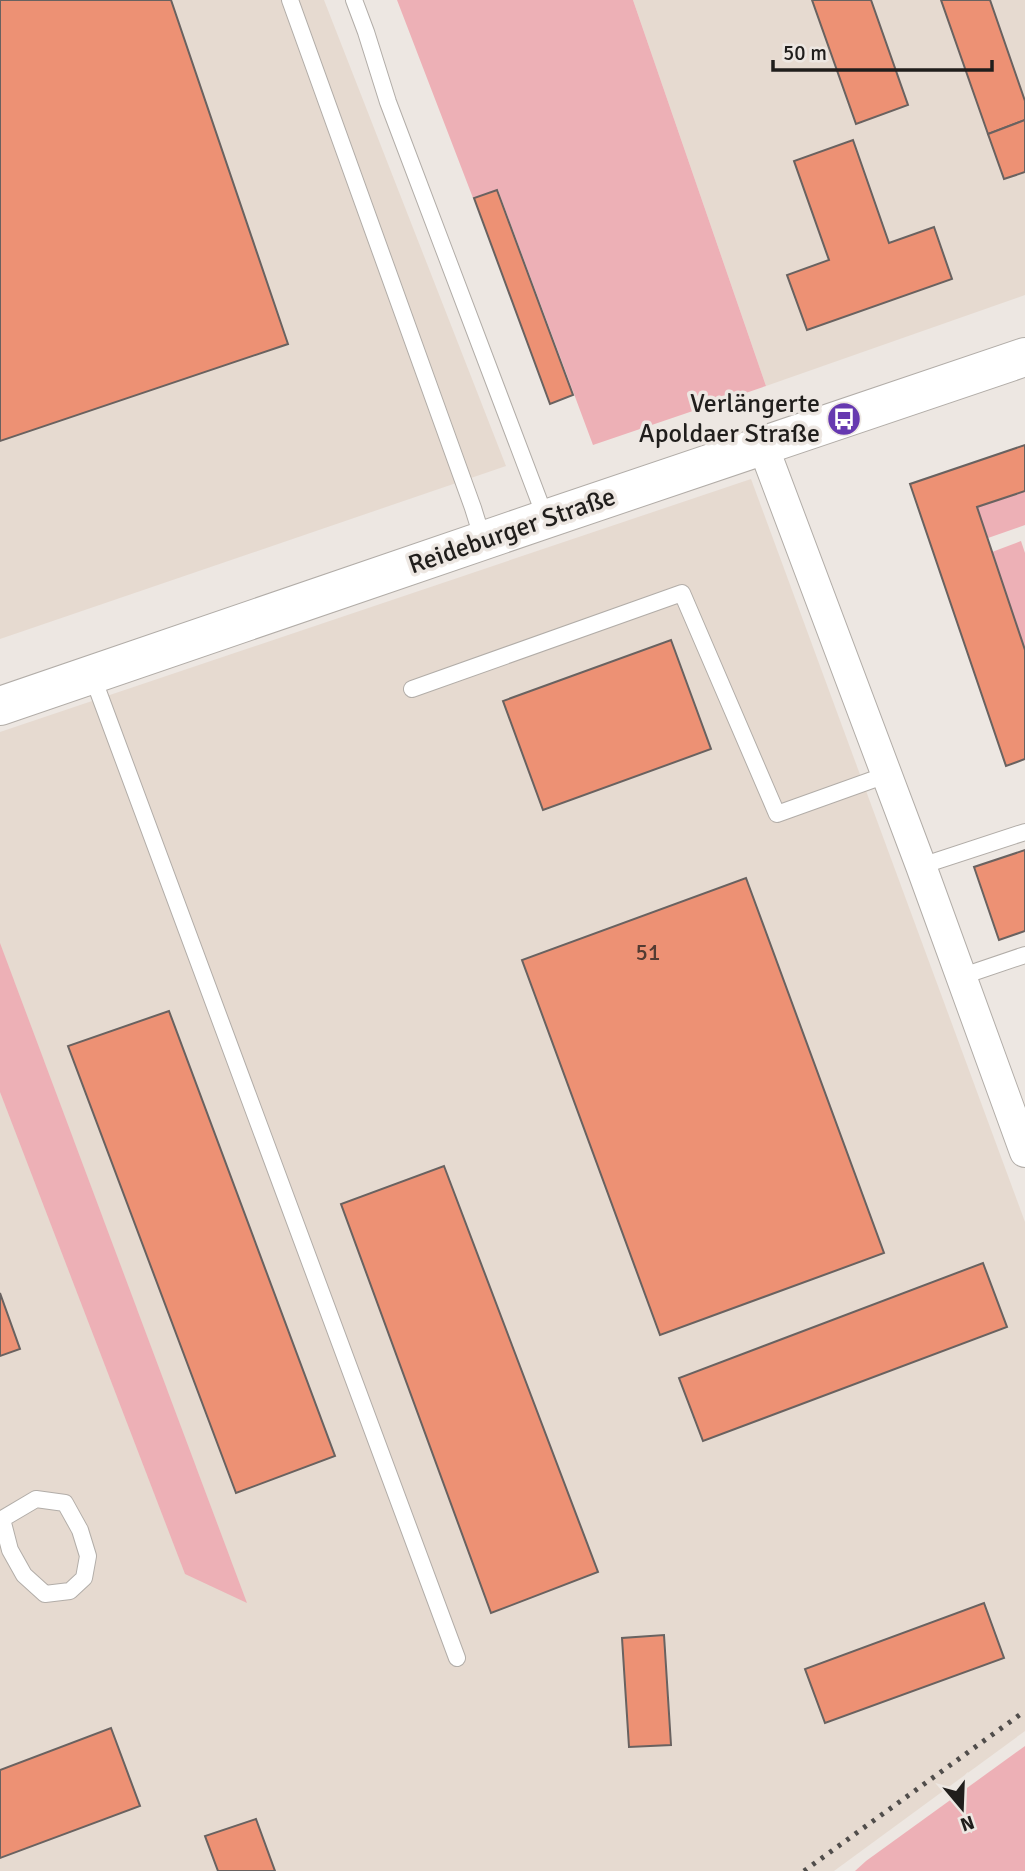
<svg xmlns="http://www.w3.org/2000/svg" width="1025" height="1871" font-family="Signika,sans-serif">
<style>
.built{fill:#e6dad0}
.green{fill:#edb0b6}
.building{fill:#ed9174;stroke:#696260;stroke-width:2}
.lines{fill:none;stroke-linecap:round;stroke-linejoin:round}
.lane-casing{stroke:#b2ada8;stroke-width:18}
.street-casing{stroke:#b2ada8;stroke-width:32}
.secondary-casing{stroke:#b2ada8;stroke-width:40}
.lane{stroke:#fff;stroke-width:16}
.street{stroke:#fff;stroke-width:30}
.secondary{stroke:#fff;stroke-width:38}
.rail{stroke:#504d4b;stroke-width:5;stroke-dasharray:3.5 7;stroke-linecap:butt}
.labels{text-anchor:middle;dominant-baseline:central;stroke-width:7;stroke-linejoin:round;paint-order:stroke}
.number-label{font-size:23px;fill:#533b32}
.poi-label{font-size:26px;fill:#201e1c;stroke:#ede7e2;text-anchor:end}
.street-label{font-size:26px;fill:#201e1c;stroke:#ede7e2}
</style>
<rect width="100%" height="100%" fill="#ede7e2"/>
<g class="built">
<polygon points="0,0 324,0 506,466 0,639"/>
<polygon points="633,0 1025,0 1025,295 766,386"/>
<polygon points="751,479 1025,1222 1025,1731 834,1871 0,1871 0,732"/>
</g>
<g class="green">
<polygon points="397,0 633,0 766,386 593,445 498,190 473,198"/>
<polygon points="1025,491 1025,525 988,538 977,507"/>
<polygon points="1021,541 1025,553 1025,649 992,552"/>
<polygon points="0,943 247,1603 185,1574 0,1092"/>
<polygon points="1025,1746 1025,1871 855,1871 866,1861"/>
</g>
<g class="building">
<polygon points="0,0 171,0 288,344 0,441"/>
<polygon points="812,0 871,0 908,105 856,124"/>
<polygon points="941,0 990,0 1025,101 1025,120 988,134"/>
<polygon points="1025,120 1025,172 1004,179 988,134"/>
<polygon points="853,140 889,243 934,227 952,279 807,330 787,275 829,260 794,161"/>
<polygon points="497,190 573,395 550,404 474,198"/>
<polygon points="1025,445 1025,491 977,507 1025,650 1025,759 1006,766 910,484"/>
<polygon points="671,640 711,749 543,810 503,701"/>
<polygon points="1025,850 1025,931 999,940 974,867"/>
<polygon points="746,878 884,1253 660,1335 522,960"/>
<polygon points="169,1011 335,1456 236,1493 68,1046"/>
<polygon points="444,1166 598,1572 491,1613 341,1204"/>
<polygon points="983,1263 1007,1327 703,1441 679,1378"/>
<polygon points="0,1293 20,1349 0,1356"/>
<polygon points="984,1603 1004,1658 825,1723 805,1669"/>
<polygon points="664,1635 671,1745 629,1747 622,1638"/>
<polygon points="111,1728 140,1806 0,1858 0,1770"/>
<polygon points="256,1819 275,1871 218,1871 205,1836"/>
</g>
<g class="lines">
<g class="lane-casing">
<g id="lane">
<polyline points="290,0 473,508 483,540"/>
<polyline points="354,0 366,32 388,102 546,519"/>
<polyline points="92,675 457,1658"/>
<polyline points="412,689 682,593 777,814 886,775"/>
<polyline points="921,866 1025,832"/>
<polyline points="960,977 1025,955"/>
<polygon points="36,1499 65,1503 80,1530 88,1556 84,1578 70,1591 45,1594 24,1575 10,1550 2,1519"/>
</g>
</g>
<g class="street-casing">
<polyline id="street" points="763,446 921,866 1025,1152"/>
</g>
<g class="secondary-casing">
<polyline id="secondary" points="0,706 546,519 1025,357"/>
</g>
<use href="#lane" class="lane"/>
<use href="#street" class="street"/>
<use href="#secondary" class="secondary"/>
<polyline class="rail" points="804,1871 1025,1711"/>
</g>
<defs>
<g id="bus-disc" transform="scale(1.75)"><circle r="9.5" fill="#6639b0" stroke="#ede7e2"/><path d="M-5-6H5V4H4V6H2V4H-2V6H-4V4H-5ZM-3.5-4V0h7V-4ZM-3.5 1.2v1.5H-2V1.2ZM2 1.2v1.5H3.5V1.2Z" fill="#fff"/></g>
</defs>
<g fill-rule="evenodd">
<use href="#bus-disc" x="844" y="419"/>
</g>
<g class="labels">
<g class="number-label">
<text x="648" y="952">51</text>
</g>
<g class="poi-label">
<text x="820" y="404">Verlängerte<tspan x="820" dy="30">Apoldaer Straße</tspan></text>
</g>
<g class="street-label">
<text transform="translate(512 531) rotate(-19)">Reideburger Straße</text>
</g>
</g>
<g transform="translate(962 1808) rotate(161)" stroke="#ede7e2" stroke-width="5" paint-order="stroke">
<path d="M0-5L12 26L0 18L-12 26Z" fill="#201e1c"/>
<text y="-10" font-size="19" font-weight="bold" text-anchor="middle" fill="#201e1c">N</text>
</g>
<path d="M773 60v10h219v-10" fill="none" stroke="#201e1c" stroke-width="3.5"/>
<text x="783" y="60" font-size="21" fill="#201e1c" stroke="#ede7e2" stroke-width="5" paint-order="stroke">50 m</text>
</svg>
